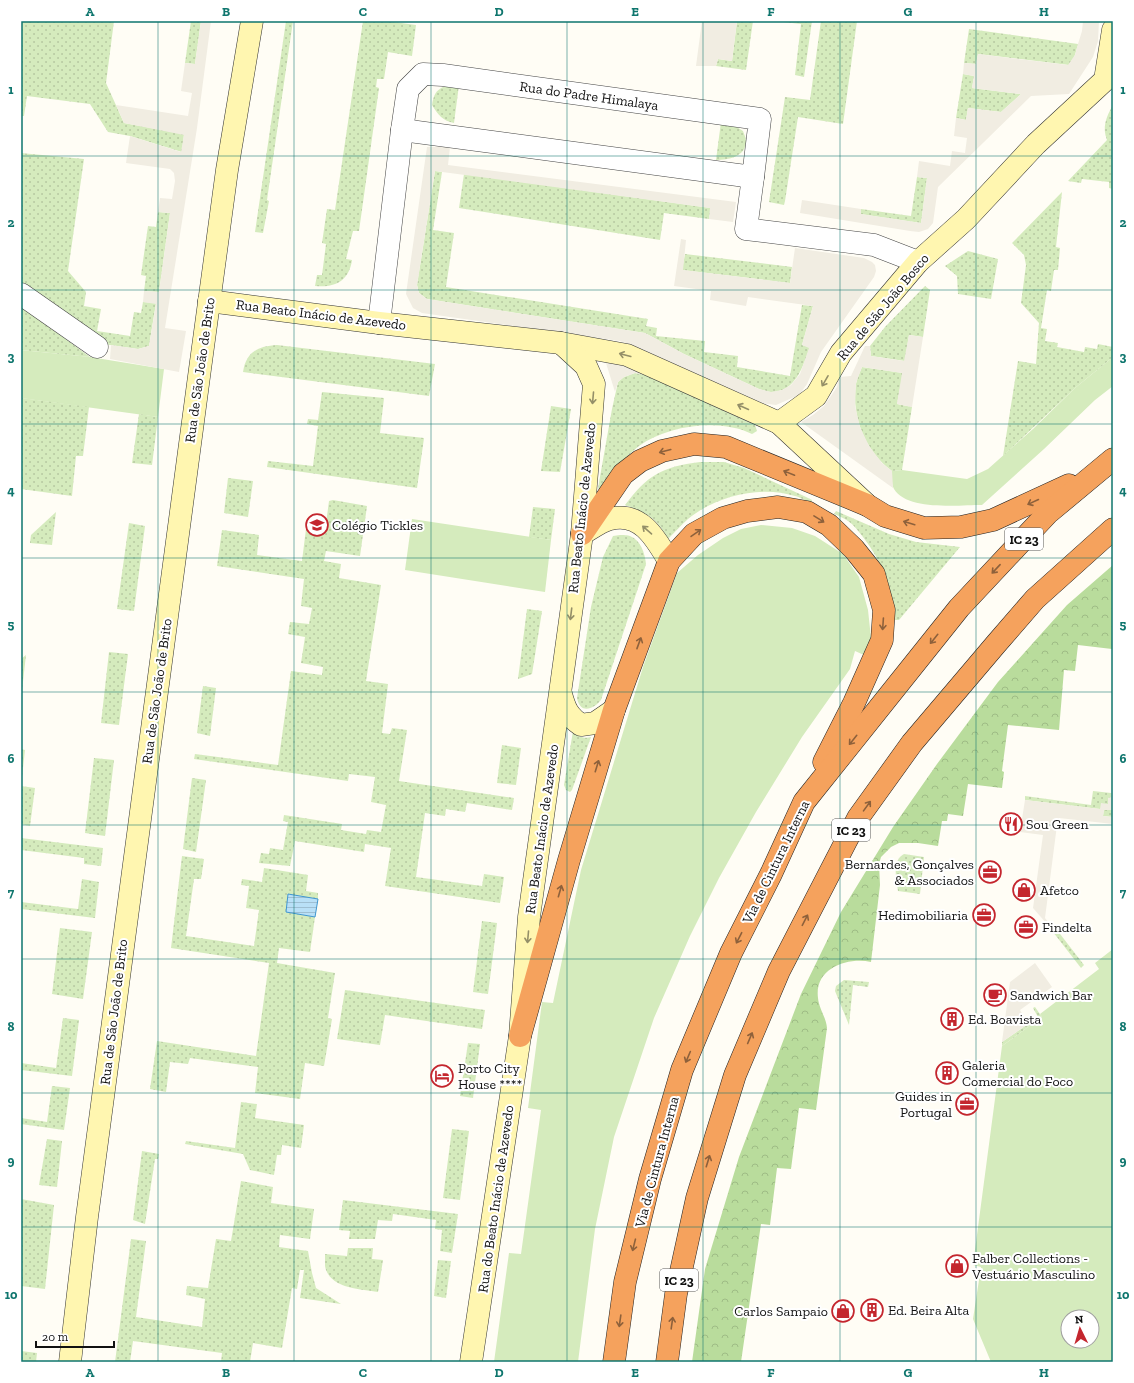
<svg xmlns="http://www.w3.org/2000/svg" width="1134" height="1383" font-family="'Zilla Slab',serif">
<style>
.grass{fill:#d5ebbd;fill-rule:evenodd}
.forest{fill:url(#forest-crowns)}
.garden{fill:url(#garden-dots)}
.plaza{fill:#f1ede2}
.water{fill:url(#water-rules);stroke:#3f96cf}
.lines{fill:none;stroke-linecap:round;stroke-linejoin:round}
.street-casing{stroke:#444;stroke-width:23}
.secondary-casing{stroke:#333;stroke-width:23}
.highway-casing{stroke:#222;stroke-width:23}
.street{stroke:#fff;stroke-width:22}
.secondary{stroke:#fff6b0;stroke-width:22}
.highway{stroke:#f5a25d;stroke-width:22}
.oneway{stroke:#948f68}
.oneway2{stroke:#8e613b}
.grid{fill:none;stroke:#0f766e;stroke-width:1;stroke-opacity:0.55}
.labels{text-anchor:middle;dominant-baseline:central;stroke-width:4;stroke-linejoin:round;paint-order:stroke}
.shield{fill:#fff;stroke:#585858;stroke-width:1}
.shield-label{font-size:13px;font-weight:bold;fill:#111}
.street-label{font-size:14px;fill:#111;stroke:#fff}
.poi-label{font-size:14px;fill:#111;stroke:#fff;text-anchor:start}
.neatline{fill:none;stroke:#0f766e;stroke-width:1.5}
.grid-label{font-size:13px;text-anchor:middle;font-weight:bold;fill:#0f766e}
</style>
<defs>
<pattern id="forest-crowns" width="20" height="18" patternUnits="userSpaceOnUse"><rect width="20" height="18" fill="#b9dc9c"/><path d="M2 6a3 3 0 1 1 6 0M12 15a3 3 0 1 1 6 0" fill="none" stroke="#9ebc85"/></pattern>
<pattern id="garden-dots" width="8" height="8" patternUnits="userSpaceOnUse"><rect width="8" height="8" fill="#d5ebbd"/><path d="M2 2h.1M6 6h.1" fill="none" stroke="#b6c8a1" stroke-width="1.8" stroke-linecap="round"/></pattern>
<pattern id="water-rules" width="6" height="5" patternUnits="userSpaceOnUse"><rect width="6" height="5" fill="#b9e0f7"/><path d="M0 2.5h6" fill="none" stroke="#9ebfd3"/></pattern>
</defs>
<rect width="100%" height="100%" fill="#fffdf5"/>
<g class="grass">
<polygon points="21,350 90,357 164,369 158,417 21,398"/>
<path d="M1113,357V386L1095,400L1044,449L982,505C959,505 907,511 894,489C891,484 892,476 892,471L902,470L967,479L988,469L1033,429L1075,388Z"/>
<polygon points="412,519 551,540 545,592 405,570"/>
<polygon points="761,525 792,528 815,536 843,554 859,577 868,610 871,638 864,655 855,651 850,669 802,737 756,812 719,878 690,936 654,1018 614,1137 595,1229 578,1362 494,1362 509,1253 521,1254 541,1110 528,1108 542,1002 553,1003 581,870 643,667 677,573 698,555 723,538 741,529"/>
<path d="M1113,949V1362H991L973,1319L981,1267L973,1265L1002,1046L1042,1017L1040,1014L1099,969L1095,963ZM1068,1317H1092V1341H1068Z"/>
</g>
<path class="forest" d="M1113,565V640L1112,649L1078,645L1075,671L1064,670L1059,730L1008,725L1002,771L1004,772L1002,788L968,784L963,816L948,814L947,821H942L938,846L918,843H899L891,847L881,857L879,864L880,885L871,962C848,957 814,968 818,998C819,1009 826,1017 827,1028L816,1110L799,1108L791,1169L777,1168L770,1225L761,1224L741,1362H692L705,1269L739,1157L801,994L841,912L893,827L937,764L998,682L1067,605Z"/>
<g class="garden">
<polygon points="21,21 114,21 106,83 124,123 184,134 182,152 130,136 108,132 90,104 27,96 24,116 21,116"/>
<polygon points="191,21 201,21 195,64 185,63"/>
<polygon points="286,21 293,21 267,200 269,201 263,233 255,232"/>
<path d="M363,21H386L416,25L412,56L388,52L384,79H377L376,87L379,88L359,231H353L346,259L352,260C349,281 335,288 315,286L317,275H322L326,244L322,243L327,209L335,210Z"/>
<polygon points="737,21 753,21 746,70 716,66 718,59 732,61"/>
<polygon points="774,21 812,21 804,77 795,75 801,24"/>
<polygon points="821,21 857,21 843,124 798,117 785,201 784,205 769,202 785,97 810,100"/>
<polygon points="969,29 1078,44 1075,55 1069,65 978,54 976,64 964,63"/>
<polygon points="963,74 974,76 972,88 1021,94 1001,112 968,108 966,120 956,118"/>
<path d="M450,84L459,85L454,123C443,121 438,115 432,105C434,92 437,89 450,84Z"/>
<path d="M1113,105V189L1109,188V182L1082,179L1081,183L1068,181L1107,140C1102,127 1106,117 1113,105Z"/>
<path d="M721,122L732,124L743,131C744,134 746,138 746,141C746,157 728,160 716,160Z"/>
<polygon points="21,153 84,159 68,271 86,292 84,306 101,309 97,331 130,336 134,312 141,313 143,302 156,303 149,346 138,349 103,344 21,284"/>
<path d="M435,171L442,172L433,230L454,233L446,287L648,319L646,326L657,328L656,336L705,341L704,352L738,356L737,367L790,376L802,305L813,306L802,345L810,347C803,366 796,392 771,392C768,392 763,390 759,389L684,354L645,333L427,299L419,293L417,285Z"/>
<polygon points="464,174 711,208 709,219 664,213 660,240 459,208"/>
<polygon points="917,177 927,178 921,223 860,214 861,209 911,216"/>
<polygon points="1062,192 1056,247 1060,248 1058,270 1054,270 1051,291 1047,290 1041,328 1047,329 1045,341 1058,343 1057,347 1084,352 1085,347 1097,349 1098,344 1113,347 1113,357 1075,388 1003,456 1018,361 1036,364 1039,323 1021,303 1026,265 1024,255 1012,243"/>
<polygon points="158,212 170,213 159,292 144,291 146,276 141,275 148,226 156,227"/>
<polygon points="968,251 998,259 991,299 958,294 957,276 945,266"/>
<polygon points="685,254 792,267 790,283 682,270"/>
<polygon points="925,286 930,290 923,337 909,335 905,361 871,356 870,346 885,327"/>
<polygon points="21,306 90,357 21,350"/>
<path d="M277,345L435,364L429,396L243,372C246,352 258,346 277,345Z"/>
<path d="M862,367L903,373L897,404L912,407L902,470L892,471C866,452 851,417 856,384C857,378 860,372 862,367Z"/>
<path d="M635,373L646,375L755,425L757,431L752,434C720,418 668,425 639,446C624,457 612,475 600,490L598,488L612,409L618,382L624,377Z"/>
<polygon points="322,392 384,398 380,433 424,438 417,488 267,467 268,461 313,466 318,426 307,424 308,419 318,420"/>
<polygon points="22,398 89,407 83,456 76,456 72,496 21,489 21,406"/>
<polygon points="551,406 571,409 560,472 541,471"/>
<polygon points="139,414 158,417 152,465 132,463"/>
<path d="M700,462H724L744,468L804,496L812,500L811,503C806,501 800,497 795,496C760,485 716,496 688,519C681,525 675,532 668,539C657,518 647,513 625,505C648,475 661,467 700,462Z"/>
<polygon points="228,478 253,481 248,517 224,513"/>
<polygon points="333,500 367,506 360,556 326,551 324,561 341,564 339,578 381,585 366,681 388,684 382,733 390,734 392,728 407,730 399,781 514,798 512,810 467,803 465,812 446,809 445,816 425,813 416,877 482,886 484,874 504,877 500,903 385,886 391,848 365,844 364,852 295,841 290,866 259,863 261,853 269,854 270,848 283,850 288,822 283,821 284,815 342,824 341,830 366,834 367,830 381,832 386,805 371,802 375,777 349,774 348,781 194,759 195,754 278,765 291,671 322,675 323,667 301,663 305,637 288,634 290,622 309,624 312,608 301,606 304,579 217,566 222,530 259,535 257,555 302,561 306,529 325,531 329,501"/>
<polygon points="533,507 555,509 551,540 529,537"/>
<path d="M836,511L889,534L916,542L960,547L899,620H895C892,589 882,561 863,537C858,531 854,525 848,521C844,518 839,516 834,514Z"/>
<polygon points="56,512 52,545 30,543 31,535"/>
<polygon points="129,523 145,526 134,611 117,609"/>
<path d="M620,535C623,535 628,535 630,536C641,540 645,554 646,564L601,700C593,710 580,714 577,698L591,607L603,557L613,536Z"/>
<polygon points="527,609 542,611 532,674 518,679"/>
<polygon points="109,652 128,654 119,725 101,723"/>
<polygon points="26,655 21,699 21,659"/>
<polygon points="203,686 216,688 210,736 197,733"/>
<path d="M573,731C577,737 585,739 591,737L572,790L570,792L566,790L564,785Z"/>
<polygon points="502,745 521,748 516,785 497,783"/>
<polygon points="21,749 25,750 21,786 35,788 30,826 21,824"/>
<polygon points="94,758 114,760 105,836 85,833"/>
<polygon points="192,778 206,780 196,852 183,849"/>
<polygon points="1093,791 1111,793 1111,798 1108,798 1108,804 1100,809 1025,800 1025,796 1091,805"/>
<polygon points="1113,803 1113,817 1103,816 1104,809 1112,810"/>
<polygon points="21,838 103,848 101,866 84,864 84,858 21,850"/>
<path d="M904,854L924,857L920,894L898,891C897,879 891,861 904,854Z"/>
<polygon points="182,856 204,859 201,879 194,879 186,936 254,946 259,910 246,908 249,886 241,885 242,879 262,882 264,868 308,875 306,891 318,893 318,899 288,894 286,912 315,917 310,952 279,948 277,963 335,973 328,1018 332,1019 324,1066 305,1063 300,1099 255,1093 258,1067 190,1058 188,1064 170,1062 166,1092 150,1089 157,1041 256,1056 269,963 171,948"/>
<polygon points="82,879 99,882 95,918 21,909 21,902 78,909"/>
<polygon points="482,921 497,923 488,994 473,992"/>
<polygon points="60,928 92,932 83,999 52,994"/>
<polygon points="1057,930 1084,965 1081,968 1053,932"/>
<polygon points="844,980 869,982 868,987 853,985 849,1025 835,991 836,986"/>
<polygon points="345,990 485,1010 482,1029 385,1015 380,1045 337,1039"/>
<polygon points="1035,1007 1042,1017 1002,1046 1002,1042 1038,1017 1033,1008"/>
<polygon points="63,1018 79,1020 72,1076 21,1070 21,1063 56,1068"/>
<polygon points="468,1043 480,1044 473,1098 460,1096"/>
<polygon points="52,1086 70,1088 64,1130 21,1124 21,1118 47,1122"/>
<polygon points="241,1102 257,1104 255,1118 304,1125 301,1148 282,1145 281,1155 277,1155 274,1175 250,1170 243,1154 185,1144 186,1141 235,1148"/>
<polygon points="452,1129 469,1131 460,1200 443,1198"/>
<polygon points="47,1139 62,1141 57,1187 39,1185"/>
<polygon points="142,1151 159,1154 158,1159 155,1159 145,1224 133,1220"/>
<polygon points="241,1181 273,1187 271,1203 314,1209 310,1239 280,1235 279,1247 308,1251 312,1273 316,1288 341,1304 300,1298 304,1270 300,1270 297,1289 292,1288 282,1348 253,1343 250,1362 221,1362 222,1353 133,1341 130,1362 115,1362 131,1239 146,1241 136,1317 202,1327 205,1299 186,1295 187,1286 208,1288 216,1239 231,1241"/>
<polygon points="21,1199 54,1205 45,1289 21,1286"/>
<polygon points="343,1200 458,1214 452,1253 440,1251 442,1230 435,1229 436,1220 393,1214 392,1221 378,1220 375,1239 349,1239 350,1231 339,1230"/>
<path d="M348,1248H373L372,1259L383,1260L378,1292C361,1289 329,1289 325,1266C325,1262 325,1258 325,1254L347,1256Z"/>
<polygon points="438,1260 451,1261 446,1298 434,1296"/>
<polygon points="21,1351 37,1353 36,1362 21,1362"/>
</g>
<g class="plaza">
<polygon points="201,21 211,21 197,128 165,328 186,331 179,372 110,359 111,345 138,349 149,346 156,304 143,302 144,291 159,292 170,213 158,212 160,198 172,199 175,181 174,173 170,169 126,163 130,136 181,152 184,135 124,123 116,105 188,116 192,93 181,91 185,63 195,64"/>
<polygon points="702,21 737,21 732,61 718,59 716,66 696,66"/>
<polygon points="1083,21 1099,21 1098,41 1093,57 1069,94 1031,96 938,187 933,223 928,229 919,232 910,231 800,213 802,200 861,209 861,214 921,223 927,178 917,177 919,161 950,166 952,151 965,153 967,138 954,136 956,118 966,120 968,108 1001,112 1021,94 972,88 974,76 963,74 964,63 976,64 978,54 1068,65 1075,55 1078,44 1082,31"/>
<polygon points="427,147 450,147 448,165 736,202 733,222 709,219 710,208 435,171 417,285 419,293 427,299 645,333 684,354 759,389 771,392 782,390 791,385 800,374 809,348 802,345 813,306 748,297 746,306 710,300 711,291 674,286 681,239 686,240 683,270 790,283 795,248 864,258 872,262 875,265 876,271 874,277 821,352 807,384 799,395 776,405 759,403 640,348 620,341 422,313 413,308 406,294"/>
<polygon points="909,335 923,337 912,407 897,404 902,373 862,367 856,383 855,406 860,427 869,446 882,463 892,471 893,488 801,422 813,415 824,406 837,387 839,377 851,376 865,346 870,346 871,356 904,361"/>
<polygon points="611,360 646,375 635,373 624,377 618,382 615,392 606,363"/>
<polygon points="1111,793 1113,793 1112,810 1104,810 1103,816 1113,817 1113,824 1059,818 1058,825 1057,825 1045,918 1055,931 1054,932 1033,908 1043,835 1020,832 1025,800 1100,809 1101,803 1108,804 1108,798 1111,797"/>
<polygon points="1035,963 1052,987 1020,1010 1028,1024 1002,1042 1010,982"/>
</g>
<polygon class="water" points="288,894 318,899 315,917 286,912"/>
<g class="lines">
<g class="street-casing">
<g id="street">
<polygon points="423,74 443,75 760,119 753,177 402,130 408,89"/>
<polyline points="753,177 746,229 874,245 918,262"/>
<polyline points="21,294 97,347"/>
<polyline points="379,323 402,130"/>
</g>
</g>
<g class="secondary-casing">
<g id="secondary">
<polyline points="209,301 379,323 561,343 627,355 779,423 867,505"/>
<polyline points="779,423 816,396 841,353 918,262 966,219 1036,144 1105,80 1113,30"/>
<path d="M582,534C591,529 601,521 610,519C641,511 656,539 669,561"/>
<path d="M561,694C565,709 568,716 581,725L595,723L614,710"/>
<polyline points="70,1362 87,1217 200,369 227,170 252,21"/>
<polyline points="471,1362 520,1036 529,917 582,534 594,384 586,366 561,343"/>
</g>
</g>
<g class="highway-casing">
<g id="highway">
<polyline points="582,534 623,474 640,461 662,451 694,444 726,447 867,505 885,516 924,528 961,527 993,520 1069,485"/>
<polyline points="520,1036 569,860 614,710 669,561 694,534 723,518 747,511 778,507 807,512 829,525 854,549 874,574 884,610 882,640 854,703 824,762"/>
<polyline points="614,1362 625,1282 650,1179 682,1070 731,953 771,874 804,802 959,608 1048,513 1113,459"/>
<polyline points="667,1362 676,1294 697,1198 735,1075 779,971 858,818 912,743 996,644 1035,599 1113,529"/>
</g>
</g>
<use href="#street" class="street"/>
<use href="#secondary" class="secondary"/>
<use href="#highway" class="highway"/>
</g>
<defs><path id="oneway-shaft" d="M-6 0H5M1.5-3L5.5 0L1.5 3" fill="none" stroke-width="1.6" stroke-linecap="round" stroke-linejoin="round"/></defs>
<g class="oneway">
<use href="#oneway-shaft" transform="translate(625 355) rotate(-165)"/>
<use href="#oneway-shaft" transform="translate(825 381) rotate(120)"/>
<use href="#oneway-shaft" transform="translate(593 398) rotate(95)"/>
<use href="#oneway-shaft" transform="translate(743 407) rotate(-156)"/>
<use href="#oneway-shaft" transform="translate(647 530) rotate(-139)"/>
<use href="#oneway-shaft" transform="translate(571 614) rotate(97)"/>
<use href="#oneway-shaft" transform="translate(528 937) rotate(95)"/>
</g>
<g class="oneway2">
<use href="#oneway-shaft" transform="translate(665 451) rotate(165)"/>
<use href="#oneway-shaft" transform="translate(789 473) rotate(-158)"/>
<use href="#oneway-shaft" transform="translate(1033 502) rotate(155)"/>
<use href="#oneway-shaft" transform="translate(819 519) rotate(32)"/>
<use href="#oneway-shaft" transform="translate(909 523) rotate(-163)"/>
<use href="#oneway-shaft" transform="translate(696 533) rotate(-35)"/>
<use href="#oneway-shaft" transform="translate(996 569) rotate(133)"/>
<use href="#oneway-shaft" transform="translate(883 624) rotate(94)"/>
<use href="#oneway-shaft" transform="translate(934 639) rotate(129)"/>
<use href="#oneway-shaft" transform="translate(639 643) rotate(-70)"/>
<use href="#oneway-shaft" transform="translate(853 740) rotate(129)"/>
<use href="#oneway-shaft" transform="translate(597 766) rotate(-73)"/>
<use href="#oneway-shaft" transform="translate(867 806) rotate(-54)"/>
<use href="#oneway-shaft" transform="translate(560 891) rotate(-74)"/>
<use href="#oneway-shaft" transform="translate(805 920) rotate(-63)"/>
<use href="#oneway-shaft" transform="translate(739 938) rotate(117)"/>
<use href="#oneway-shaft" transform="translate(750 1038) rotate(-67)"/>
<use href="#oneway-shaft" transform="translate(688 1057) rotate(113)"/>
<use href="#oneway-shaft" transform="translate(708 1161) rotate(-73)"/>
<use href="#oneway-shaft" transform="translate(634 1245) rotate(104)"/>
<use href="#oneway-shaft" transform="translate(620 1321) rotate(98)"/>
<use href="#oneway-shaft" transform="translate(672 1323) rotate(-82)"/>
</g>
<path class="grid" d="M158,21V1362M294,21V1362M431,21V1362M567,21V1362M703,21V1362M840,21V1362M976,21V1362M21,156H1113M21,290H1113M21,424H1113M21,558H1113M21,692H1113M21,825H1113M21,959H1113M21,1093H1113M21,1227H1113"/>
<defs>
<g id="school-ring" transform="scale(1.15)"><circle r="9.5" fill="#fff" stroke="#c4262e" stroke-width="1.5"/><path d="M0-5L7-2L0 1L-7-2ZM-4 1L0 2.5L4 1V4Q0 6-4 4Z" fill="#c4262e"/></g>
<g id="restaurant-ring" transform="scale(1.15)"><circle r="9.5" fill="#fff" stroke="#c4262e" stroke-width="1.5"/><path d="M-5-6h1v4h1v-4h1v4h1v-4h1v5L-1.5 .5V6h-2V.5L-5-1ZM5-6V6H3V1.5H1.5Q1.5-4 5-6Z" fill="#c4262e"/></g>
<g id="office-ring" transform="scale(1.15)"><circle r="9.5" fill="#fff" stroke="#c4262e" stroke-width="1.5"/><path d="M-6-3h4V-5.5h4V-3h4V5H-6ZM-1-4.5V-3h2v-1.5ZM-6 0V1H6V0Z" fill="#c4262e"/></g>
<g id="shop-ring" transform="scale(1.15)"><circle r="9.5" fill="#fff" stroke="#c4262e" stroke-width="1.5"/><path d="M-5-2.5h2.3a2.7 3.5 0 0 1 5.4 0H5L5.5 6h-11ZM-1.5-2.5h3a1.5 2.3 0 0 0-3 0Z" fill="#c4262e"/></g>
<g id="cafe-ring" transform="scale(1.15)"><circle r="9.5" fill="#fff" stroke="#c4262e" stroke-width="1.5"/><path d="M-5.5-4.5H6V0H3Q3 3.5 0 3.5H-2.5Q-5.5 3.5-5.5 0ZM3-3.2v2h1.7v-2ZM-6 4.5H4V6H-6Z" fill="#c4262e"/></g>
<g id="building-ring" transform="scale(1.15)"><circle r="9.5" fill="#fff" stroke="#c4262e" stroke-width="1.5"/><path d="M-4-6H4V6H1V3H-1V6H-4ZM-2.5-4.3h1.7v1.8h-1.7ZM.8-4.3h1.7v1.8H.8ZM-2.5-1h1.7V.8h-1.7ZM.8-1h1.7V.8H.8Z" fill="#c4262e"/></g>
<g id="hotel-ring" transform="scale(1.15)"><circle r="9.5" fill="#fff" stroke="#c4262e" stroke-width="1.5"/><path d="M-6-4.5h1.5V1H6V5H4.5V3h-9V5H-6ZM-4 0a1.8 1.8 0 1 1 3.6 0ZM.5 0V-2.5h3Q6-2.5 6 0Z" fill="#c4262e"/></g>
</defs>
<g fill-rule="evenodd">
<use href="#school-ring" x="317" y="525"/>
<use href="#restaurant-ring" x="1011" y="824"/>
<use href="#office-ring" x="990" y="872"/>
<use href="#shop-ring" x="1024" y="890"/>
<use href="#office-ring" x="984" y="915"/>
<use href="#office-ring" x="1026" y="927"/>
<use href="#cafe-ring" x="995" y="995"/>
<use href="#building-ring" x="952" y="1019"/>
<use href="#building-ring" x="947" y="1073"/>
<use href="#hotel-ring" x="442" y="1076"/>
<use href="#office-ring" x="967" y="1104"/>
<use href="#shop-ring" x="957" y="1266"/>
<use href="#building-ring" x="872" y="1310"/>
<use href="#shop-ring" x="843" y="1311"/>
</g>
<g class="labels">
<g class="shield">
<rect x="1005" y="528" width="38" height="22" rx="3"/>
<rect x="832" y="819" width="38" height="22" rx="3"/>
<rect x="660" y="1269" width="38" height="22" rx="3"/>
</g>
<g class="shield-label">
<text x="1024" y="539">IC 23</text>
<text x="851" y="830">IC 23</text>
<text x="679" y="1280">IC 23</text>
</g>
<g class="street-label">
<text transform="translate(589 96) rotate(8)">Rua do Padre Himalaya</text>
<text transform="translate(883 307) rotate(-50)">Rua de São João Bosco</text>
<text transform="translate(321 315) rotate(7)">Rua Beato Inácio de Azevedo</text>
<text transform="translate(200 370) rotate(-82)">Rua de São João de Brito</text>
<text transform="translate(582 508) rotate(-84)">Rua Beato Inácio de Azevedo</text>
<text transform="translate(157 691) rotate(-82)">Rua de São João de Brito</text>
<text transform="translate(542 829) rotate(-82)">Rua Beato Inácio de Azevedo</text>
<text transform="translate(776 862) rotate(-64)">Via de Cintura Interna</text>
<text transform="translate(114 1012) rotate(-83)">Rua de São João de Brito</text>
<text transform="translate(657 1162) rotate(-75)">Via de Cintura Interna</text>
<text transform="translate(496 1199) rotate(-82)">Rua do Beato Inácio de Azevedo</text>
</g>
<g class="poi-label">
<text x="332" y="525">Colégio Tickles</text>
<text x="1026" y="824">Sou Green</text>
<text x="974" y="864" text-anchor="end">Bernardes, Gonçalves<tspan x="974" dy="16">&amp; Associados</tspan></text>
<text x="1040" y="890">Afetco</text>
<text x="968" y="915" text-anchor="end">Hedimobiliaria</text>
<text x="1042" y="927">Findelta</text>
<text x="1010" y="995">Sandwich Bar</text>
<text x="968" y="1019">Ed. Boavista</text>
<text x="962" y="1065">Galeria<tspan x="962" dy="16">Comercial do Foco</tspan></text>
<text x="458" y="1068">Porto City<tspan x="458" dy="16">House ****</tspan></text>
<text x="952" y="1096" text-anchor="end">Guides in<tspan x="952" dy="16">Portugal</tspan></text>
<text x="972" y="1258">Falber Collections -<tspan x="972" dy="16">Vestuário Masculino</tspan></text>
<text x="888" y="1310">Ed. Beira Alta</text>
<text x="828" y="1311" text-anchor="end">Carlos Sampaio</text>
</g>
</g>
<rect width="1134" height="1383" fill="none" stroke="#ffffff" stroke-width="44"/>
<g transform="translate(1080 1329) rotate(355)"><circle r="19" fill="#ffffff" stroke="#a0a0a0"/>
<path d="M0-3L7 15L0 10L-7 15Z" fill="#c4262e"/>
<text y="-6" font-size="11" font-weight="bold" text-anchor="middle" fill="#111111">N</text>
</g>
<path d="M36 1341v6h78v-6" fill="none" stroke="#111111" stroke-width="2"/>
<text x="42" y="1341" font-size="12" fill="#111111" stroke="#ffffff" stroke-width="3" paint-order="stroke">20 m</text>
<rect x="22" y="22" width="1090" height="1339" class="neatline"/>
<g class="grid-label">
<text x="90" y="16">A</text>
<text x="226" y="16">B</text>
<text x="363" y="16">C</text>
<text x="499" y="16">D</text>
<text x="635" y="16">E</text>
<text x="771" y="16">F</text>
<text x="908" y="16">G</text>
<text x="1044" y="16">H</text>
<text x="11" y="94">1</text>
<text x="1123" y="94">1</text>
<text x="11" y="227">2</text>
<text x="1123" y="227">2</text>
<text x="11" y="361">3</text>
<text x="1123" y="361">3</text>
<text x="11" y="495">4</text>
<text x="1123" y="495">4</text>
<text x="11" y="629">5</text>
<text x="1123" y="629">5</text>
<text x="11" y="763">6</text>
<text x="1123" y="763">6</text>
<text x="11" y="897">7</text>
<text x="1123" y="897">7</text>
<text x="11" y="1031">8</text>
<text x="1123" y="1031">8</text>
<text x="11" y="1165">9</text>
<text x="1123" y="1165">9</text>
<text x="11" y="1299">10</text>
<text x="1123" y="1299">10</text>
<text x="90" y="1377">A</text>
<text x="226" y="1377">B</text>
<text x="363" y="1377">C</text>
<text x="499" y="1377">D</text>
<text x="635" y="1377">E</text>
<text x="771" y="1377">F</text>
<text x="908" y="1377">G</text>
<text x="1044" y="1377">H</text>
</g>
</svg>
